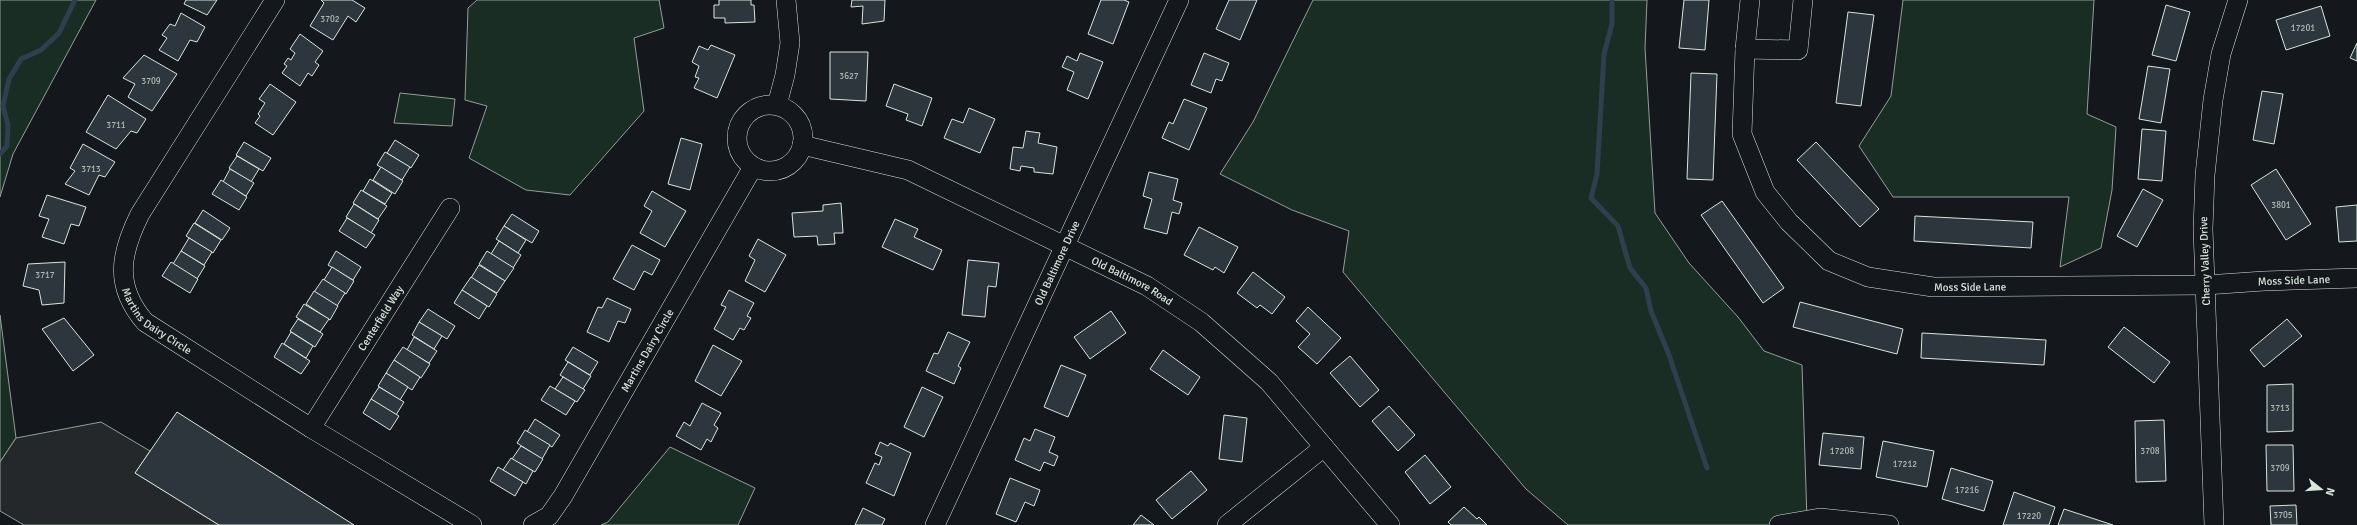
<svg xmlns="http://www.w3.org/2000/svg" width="2357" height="525" font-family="Signika,sans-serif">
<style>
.green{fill:#1a2d24;stroke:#939e99}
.parking{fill:#24282b;stroke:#939e99}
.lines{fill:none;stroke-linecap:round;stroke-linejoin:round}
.stream{stroke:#2f3f4d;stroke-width:5}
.building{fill:#2c363c;stroke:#d8e6dc}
.minor-casing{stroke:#d8e6dc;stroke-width:20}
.minor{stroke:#14181c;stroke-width:19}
.labels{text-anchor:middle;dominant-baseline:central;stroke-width:3;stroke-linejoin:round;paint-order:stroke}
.number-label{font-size:9px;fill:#adbab4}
.street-label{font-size:11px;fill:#d8e6dc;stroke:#14181c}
</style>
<rect width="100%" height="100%" fill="#14181c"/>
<g class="green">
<polygon points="0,0 96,0 13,154 0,197"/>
<polygon points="477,0 659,0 664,28 634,38 644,111 570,195 526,190 469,158 487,106 465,100 468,8"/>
<polygon points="1313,0 1647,0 1645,48 1655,213 1689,263 1738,317 1764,351 1802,365 1807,520 1779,525 1568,525 1526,489 1343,272 1349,231 1292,210 1220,174 1253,122"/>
<polygon points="1903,0 2094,0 2087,114 2116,127 2112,190 2101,248 2060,267 2069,197 1893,197 1859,146 1891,96"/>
<polygon points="400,93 455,99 452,126 394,123"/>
<polygon points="0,315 16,438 0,462"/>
<polygon points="670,447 755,488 738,525 601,525 608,522"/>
</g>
<polygon class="parking" points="101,422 150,451 135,473 219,525 24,525 0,511 0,462 16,438"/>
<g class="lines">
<g class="stream">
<polyline points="1612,0 1612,24 1604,54 1597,174 1591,198 1618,226 1630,268 1646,288 1651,311 1669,355 1707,468"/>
<polyline points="0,154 7,146 8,125 3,106 9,79 21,59 41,50 59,33 75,0"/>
</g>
</g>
<g class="building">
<polygon points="186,0 217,0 207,15 184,4"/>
<polygon points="321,0 352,0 365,8 356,22 348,16 333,40 310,26 324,3"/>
<polygon points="719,0 751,0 751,5 754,5 755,22 725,23 725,18 714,18 714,5 719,5"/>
<polygon points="852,0 885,0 884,21 862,24 863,6 851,7"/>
<polygon points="1101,0 1124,0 1129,2 1113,44 1088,34"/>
<polygon points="1229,0 1257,0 1240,40 1216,29"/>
<polygon points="1684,0 1709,0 1705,50 1679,48"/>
<polygon points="2166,5 2190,12 2176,61 2152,55"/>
<polygon points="2321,6 2330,36 2286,50 2276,20"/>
<polygon points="1848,12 1874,15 1861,106 1836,103"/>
<polygon points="181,13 205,27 197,42 190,40 178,61 159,50 167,38 162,35 170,24 175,26"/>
<polygon points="300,34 323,51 315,62 319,65 312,76 308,73 300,86 282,73 287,66 284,64 288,58 291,60 295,53 290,49"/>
<polygon points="2357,43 2357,61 2350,58"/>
<polygon points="711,45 735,55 717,98 694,88 699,78 695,77 699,66 692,62 699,46 708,50"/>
<polygon points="830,52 868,52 866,101 830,99"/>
<polygon points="1080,53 1103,62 1088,99 1067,90 1074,72 1062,67 1067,56 1077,61"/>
<polygon points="1204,53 1229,63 1222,81 1216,79 1211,93 1191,85"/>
<polygon points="144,55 177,74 152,111 128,97 135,84 123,78"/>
<polygon points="2148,66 2170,69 2161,123 2139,119"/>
<polygon points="1691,73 1717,74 1713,180 1687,179"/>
<polygon points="270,84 296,102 273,135 255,123 260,116 258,114 265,103 259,99"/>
<polygon points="894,84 932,98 922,126 906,120 908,114 886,106"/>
<polygon points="2262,91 2283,94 2274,144 2253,140"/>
<polygon points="108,95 146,119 137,133 131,131 116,149 86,132"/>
<polygon points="1184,99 1207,108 1189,150 1162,138 1169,122 1173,124"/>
<polygon points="969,108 995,119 980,153 944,138 952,119 963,123"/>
<polygon points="2142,129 2166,131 2162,181 2138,179"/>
<polygon points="1026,131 1040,133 1038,143 1057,147 1053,174 1034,172 1034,168 1021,166 1020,171 1010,169 1013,147 1023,148"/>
<polygon points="681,138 702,144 690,190 668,184"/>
<polygon points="395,140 419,155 411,168 387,153"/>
<polygon points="244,142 271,158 263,171 236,155"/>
<polygon points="1816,142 1879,209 1860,227 1797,160"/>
<polygon points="83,144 115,162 105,177 99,175 89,195 65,184 75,171 70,168"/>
<polygon points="385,152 410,167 402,180 377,165"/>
<polygon points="237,156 259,169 251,182 229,168"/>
<polygon points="381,167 403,181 395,194 373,180"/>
<polygon points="230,169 254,183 246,196 223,182"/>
<polygon points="2276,169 2311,224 2286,240 2251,185"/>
<polygon points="1149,172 1178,179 1173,200 1182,203 1179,214 1172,212 1167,234 1144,228 1152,199 1143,196"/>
<polygon points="370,179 392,193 385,204 363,191"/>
<polygon points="221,180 247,197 239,210 212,194"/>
<polygon points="2143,189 2163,200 2137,247 2117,236"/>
<polygon points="361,190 387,206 378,219 353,203"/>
<polygon points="652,191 686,211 665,247 640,233 652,211 644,206"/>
<polygon points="47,195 86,207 79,226 71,224 64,244 42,237 49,219 39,216"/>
<polygon points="1722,201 1784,288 1763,303 1701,215"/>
<polygon points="841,203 843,233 834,233 835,244 818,245 817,236 794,237 792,213 823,211 823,205"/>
<polygon points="354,204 379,220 371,233 346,217"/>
<polygon points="2357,205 2357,241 2339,242 2336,207"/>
<polygon points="203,210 230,228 222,240 195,223"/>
<polygon points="512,214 539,231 532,243 504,226"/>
<polygon points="1915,216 2033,222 2031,248 1914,241"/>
<polygon points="347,218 375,235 366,248 339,231"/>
<polygon points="895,219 918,229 914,237 942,250 933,270 882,247"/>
<polygon points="194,223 221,240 213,253 186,236"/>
<polygon points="504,226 526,240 518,253 496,239"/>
<polygon points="1199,227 1238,247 1224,273 1215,267 1213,270 1184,255"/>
<polygon points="189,238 212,252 204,265 181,251"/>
<polygon points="758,239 786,255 765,292 745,281 755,260 749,256"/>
<polygon points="499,241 521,255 513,268 491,254"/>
<polygon points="632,245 660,260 652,275 644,271 634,290 613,279"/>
<polygon points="181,251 205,266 197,279 173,264"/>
<polygon points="336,251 361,267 353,280 328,265"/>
<polygon points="487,251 514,268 505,281 479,264"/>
<polygon points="968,260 999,263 996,287 988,286 985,317 962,315"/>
<polygon points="65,262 64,303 42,305 39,290 23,286 28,264"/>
<polygon points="171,262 198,279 190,293 162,276"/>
<polygon points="479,265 505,281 497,293 471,278"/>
<polygon points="332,267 354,281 346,294 324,280"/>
<polygon points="1253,272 1285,297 1272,314 1260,305 1257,308 1237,293"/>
<polygon points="471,277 497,294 489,307 462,290"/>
<polygon points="323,279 345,293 337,306 314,292"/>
<polygon points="462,290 487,306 479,319 454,303"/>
<polygon points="729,290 754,303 747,316 751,318 744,330 740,328 733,340 714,329 726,307 721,305"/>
<polygon points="314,291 338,306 330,320 306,304"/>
<polygon points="607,298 631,309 625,323 618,321 609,342 587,332 598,307 602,308"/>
<polygon points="1800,302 1903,329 1897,354 1793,327"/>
<polygon points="304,304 329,319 320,332 296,317"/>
<polygon points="1308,307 1341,338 1317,364 1298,347 1310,334 1296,321"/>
<polygon points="428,309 455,326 447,339 419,322"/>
<polygon points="1111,311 1126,333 1090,359 1074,337"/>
<polygon points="64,318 94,355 73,371 42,329"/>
<polygon points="298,319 323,334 315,347 290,331"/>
<polygon points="2287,319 2302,336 2264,367 2250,350"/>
<polygon points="419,322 442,336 434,349 412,335"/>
<polygon points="2124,327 2170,362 2154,383 2108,347"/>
<polygon points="291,332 313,346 306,358 284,344"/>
<polygon points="948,332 970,342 958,366 961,368 954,384 926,371 934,353 938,354"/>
<polygon points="1922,333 2046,340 2044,365 1921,358"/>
<polygon points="414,337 437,351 429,363 407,350"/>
<polygon points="282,343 310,361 301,374 274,357"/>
<polygon points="713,345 742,361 721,396 695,381"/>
<polygon points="403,347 430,364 421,378 394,360"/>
<polygon points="573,347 598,362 590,375 565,360"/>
<polygon points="1163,350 1200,377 1188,395 1150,369"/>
<polygon points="1350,356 1379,390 1360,407 1330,373"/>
<polygon points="394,360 420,377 412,390 386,373"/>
<polygon points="568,362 591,376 583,389 560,375"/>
<polygon points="1061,365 1086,375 1068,417 1044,407"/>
<polygon points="386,373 408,387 400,400 378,386"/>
<polygon points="563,377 585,390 577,402 555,389"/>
<polygon points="2293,384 2293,431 2267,432 2267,385"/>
<polygon points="550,386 575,401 566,415 541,400"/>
<polygon points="379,387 404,402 396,415 371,399"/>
<polygon points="922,387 943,397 924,437 904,427"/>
<polygon points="371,399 399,416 390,430 363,413"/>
<polygon points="702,403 721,413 714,425 718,428 711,442 707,439 701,450 676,436 684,422 690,426"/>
<polygon points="1389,406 1415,435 1398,451 1372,421"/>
<polygon points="177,412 354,525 219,525 135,473"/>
<polygon points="1224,415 1247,418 1242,462 1219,459"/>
<polygon points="535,419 560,435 552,447 527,432"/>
<polygon points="2164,420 2166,481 2136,482 2135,421"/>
<polygon points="1035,429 1055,437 1049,452 1058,456 1054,466 1044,462 1040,471 1015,460 1024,438 1030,441"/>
<polygon points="525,430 550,445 542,459 517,443"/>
<polygon points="1823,433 1864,437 1861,469 1819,465"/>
<polygon points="1883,441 1934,451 1927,487 1876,477"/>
<polygon points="880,442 888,446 890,443 911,453 894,496 866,483 875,463 879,465 882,457 875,454"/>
<polygon points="2266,445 2293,445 2294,491 2267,491"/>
<polygon points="521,446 543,459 535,472 512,459"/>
<polygon points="1425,455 1451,487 1430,504 1405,472"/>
<polygon points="511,458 533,471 526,484 503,470"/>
<polygon points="498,467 523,482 515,496 490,481"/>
<polygon points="1951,468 1993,481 1984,511 1942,499"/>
<polygon points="1191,471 1207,490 1172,519 1156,500"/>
<polygon points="1010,478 1040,490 1034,506 1025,502 1016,522 996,514"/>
<polygon points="2014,492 2055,507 2049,525 2003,525"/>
<polygon points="2296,505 2297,525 2271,525 2270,506"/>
<polygon points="1464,507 1477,519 1479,517 1487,525 1451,525 1448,522"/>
<polygon points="863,508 885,519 882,525 855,525"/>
<polygon points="2064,509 2113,525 2058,525"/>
<polygon points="1141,515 1154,525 1133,525"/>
</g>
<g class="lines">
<g class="minor-casing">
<g id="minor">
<path id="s1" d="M275,0L140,214C120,254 114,286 145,322L311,428L472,525"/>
<path id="s2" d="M1750,0L1745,49L1742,134L1765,192L1789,222L1829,261L1868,277L1933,287L2206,285L2264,281L2357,278"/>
<polyline points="1745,49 1798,50 1803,0"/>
<circle cx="770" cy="138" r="33"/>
<polyline points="777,105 785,75 790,43 786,0"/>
<path id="s3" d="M802,145L908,170L1147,286L1201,322L1269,382L1390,525"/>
<path id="s4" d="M311,428L450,208"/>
<path id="s5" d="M533,525L549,516L563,496L753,167"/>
<path id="s6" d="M935,525L1179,0"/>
<polyline points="1227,525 1324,447"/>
<polyline points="1779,525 1820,518 1889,525"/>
<polyline points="2214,525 2203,229 2205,175 2213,100 2221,54 2238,0"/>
</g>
</g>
<use href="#minor" class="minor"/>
</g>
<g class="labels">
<g class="number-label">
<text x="330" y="19">3702</text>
<text x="2303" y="28">17201</text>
<text x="849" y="76">3627</text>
<text x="151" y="81">3709</text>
<text x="116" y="125">3711</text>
<text x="91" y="169">3713</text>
<text x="2281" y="205">3801</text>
<text x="45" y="275">3717</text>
<text x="2280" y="408">3713</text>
<text x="1842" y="451">17208</text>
<text x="2150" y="451">3708</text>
<text x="1905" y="464">17212</text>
<text x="2280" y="468">3709</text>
<text x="1967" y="490">17216</text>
<text x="2283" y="515">3705</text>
<text x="2029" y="516">17220</text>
</g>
<g class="street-label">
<text transform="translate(2205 261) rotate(-92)">Cherry Valley Drive</text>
<text stroke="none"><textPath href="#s6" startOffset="289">Old Baltimore Drive</textPath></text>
<text stroke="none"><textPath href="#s2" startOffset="760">Moss Side Lane</textPath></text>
<text stroke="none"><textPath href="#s3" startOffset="359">Old Baltimore Road</textPath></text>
<text stroke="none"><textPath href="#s2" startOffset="436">Moss Side Lane</textPath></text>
<text stroke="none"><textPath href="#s4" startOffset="130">Centerfield Way</textPath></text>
<text stroke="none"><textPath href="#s1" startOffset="377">Martins Dairy Circle</textPath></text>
<text stroke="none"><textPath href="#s5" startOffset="211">Martins Dairy Circle</textPath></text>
</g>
</g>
<g transform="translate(2321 489) rotate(107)" stroke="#14181c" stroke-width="3" paint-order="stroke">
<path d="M0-3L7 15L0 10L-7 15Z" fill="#d8e6dc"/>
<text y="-6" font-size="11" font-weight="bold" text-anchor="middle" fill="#d8e6dc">N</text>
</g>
</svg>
